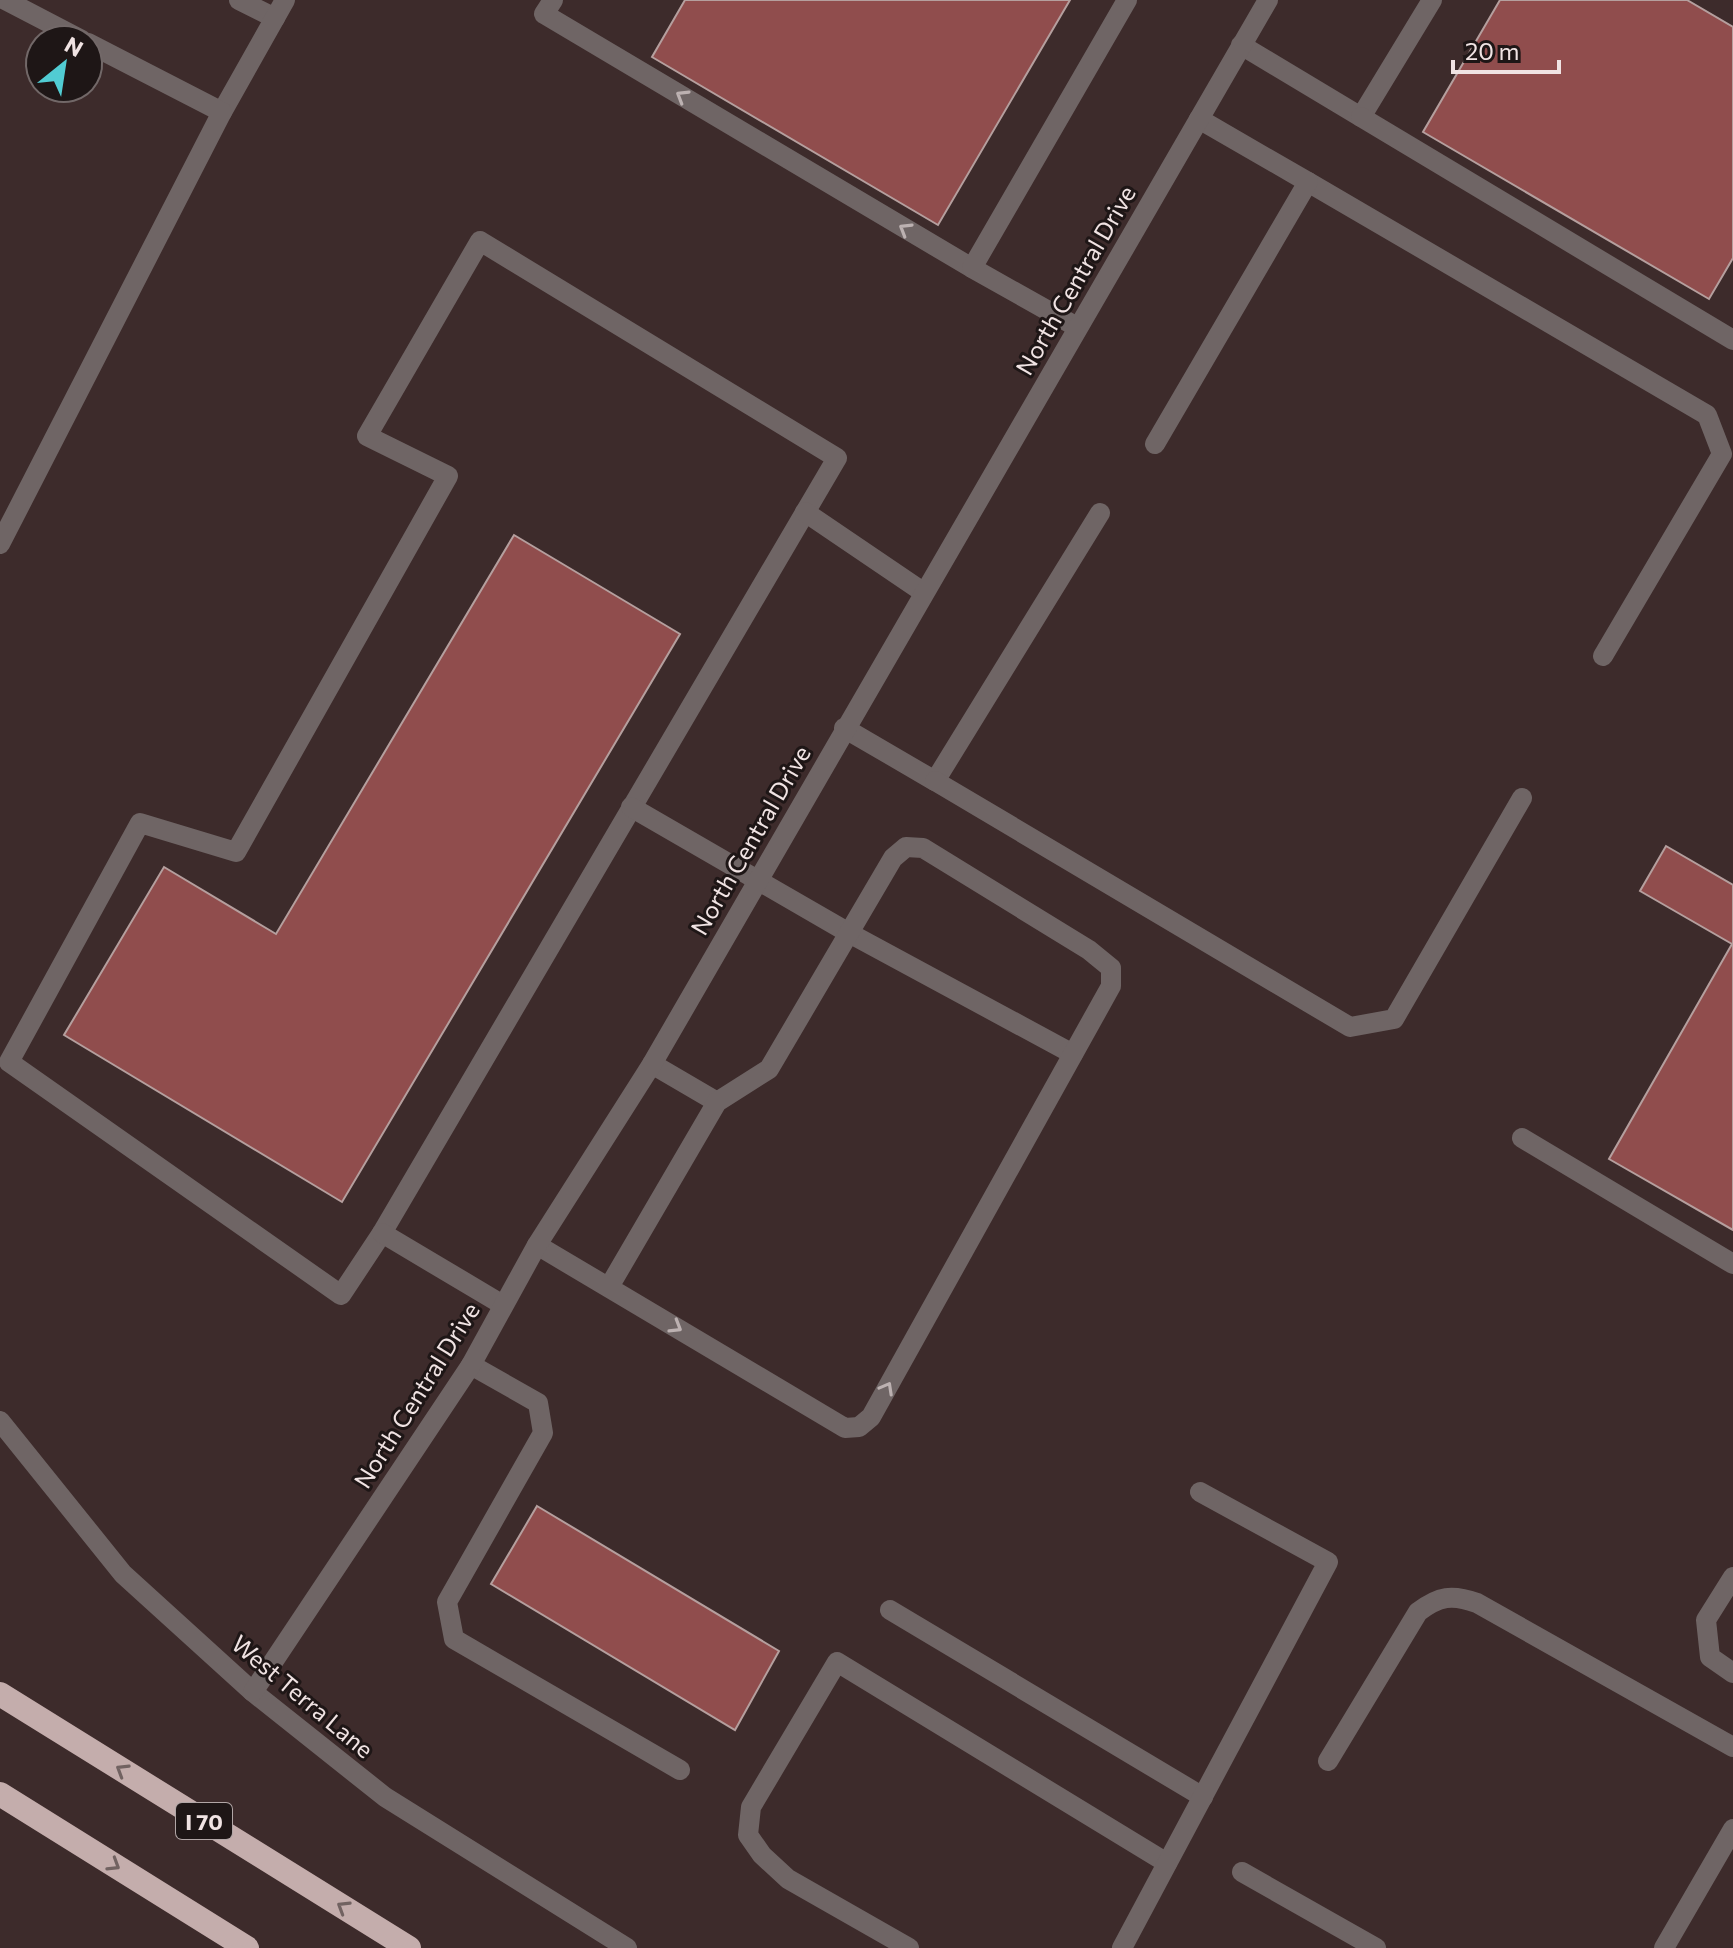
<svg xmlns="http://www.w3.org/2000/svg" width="1733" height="1948" font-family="Commissioner,sans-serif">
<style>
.building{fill:#904d4d;stroke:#b59f9e;stroke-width:2}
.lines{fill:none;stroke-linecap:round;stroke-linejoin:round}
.minor{stroke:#6f6565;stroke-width:20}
.highway{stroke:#c4adac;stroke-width:24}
.oneway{stroke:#bcb1b1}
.oneway2{stroke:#716261}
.labels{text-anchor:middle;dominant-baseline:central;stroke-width:6;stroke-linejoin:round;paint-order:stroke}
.shield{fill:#1e1616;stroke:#b1a6a6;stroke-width:2}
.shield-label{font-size:22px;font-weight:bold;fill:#f0e3e3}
.street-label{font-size:24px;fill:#f0e3e3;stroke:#1e1616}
</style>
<rect width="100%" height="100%" fill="#3d2b2b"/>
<g class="building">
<polygon points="685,0 1070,0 938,225 652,57"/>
<polygon points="1500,0 1687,0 1733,27 1733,258 1709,299 1423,132"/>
<polygon points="514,535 680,634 342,1202 64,1035 164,867 276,934"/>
<polygon points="1666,846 1733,885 1733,1230 1609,1159 1732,944 1640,891"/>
<polygon points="537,1506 779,1651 735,1730 491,1584"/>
</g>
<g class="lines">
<g class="minor">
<polyline points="5,0 82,40"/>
<polyline points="239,0 275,18"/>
<polyline points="553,0 544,14 972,268"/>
<polyline points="1241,45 1361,117 1432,0"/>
<polyline points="222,112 285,0"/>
<polyline points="1361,117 1733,340"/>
<polyline points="1308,182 1707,415 1722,454 1603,656"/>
<polygon points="480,241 837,458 382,1233 341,1295 9,1062 140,823 236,852 448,476 367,436"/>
<polyline points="1077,327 972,268 1127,0"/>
<polyline points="1155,444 1308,182 1199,119"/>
<polyline points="805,512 923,592"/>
<polyline points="0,544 222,112 88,43"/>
<polyline points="844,728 935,781 1100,513"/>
<polyline points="935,781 1350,1027 1394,1019 1522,798"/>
<polyline points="631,807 849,933 1073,1054"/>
<polyline points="652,1064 717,1102"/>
<polyline points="1522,1138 1733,1264"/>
<polyline points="382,1233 503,1305"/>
<polyline points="537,1245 845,1428 859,1427 871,1417 1111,986 1111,968 1089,950 923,848 906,847 893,858 769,1069 717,1102 609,1287"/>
<polyline points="471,1365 538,1403 543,1433 447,1602 454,1639 680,1770"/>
<polyline points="0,1421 123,1574 253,1692 385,1797 627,1948"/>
<polyline points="1733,1577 1706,1620 1710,1657 1733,1673"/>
<polyline points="890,1610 1203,1797"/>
<polyline points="253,1692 471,1365 537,1245 652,1064 1268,0"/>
<path d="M1328,1761L1418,1612C1439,1596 1452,1594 1477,1603L1733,1747"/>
<polyline points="1242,1872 1376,1948"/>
<polyline points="909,1948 788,1879 762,1855 748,1835 751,1807 837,1662 1167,1863"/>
<polyline points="1122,1948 1328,1562 1200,1492"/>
<polyline points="1664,1948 1733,1829"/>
</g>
<g class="highway">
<polyline points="0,1694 409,1948"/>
<polyline points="0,1794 247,1948"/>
</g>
</g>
<defs><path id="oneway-chevron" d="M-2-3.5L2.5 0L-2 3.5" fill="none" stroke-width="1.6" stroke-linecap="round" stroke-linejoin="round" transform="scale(2)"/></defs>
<g class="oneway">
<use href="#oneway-chevron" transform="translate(682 96) rotate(-149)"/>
<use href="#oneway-chevron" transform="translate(905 229) rotate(-149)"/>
<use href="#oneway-chevron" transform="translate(676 1327) rotate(31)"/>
<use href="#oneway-chevron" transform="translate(887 1388) rotate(-61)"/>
</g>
<g class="oneway2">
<use href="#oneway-chevron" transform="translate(122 1770) rotate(-148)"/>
<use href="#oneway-chevron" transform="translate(114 1865) rotate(32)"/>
<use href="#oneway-chevron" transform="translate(343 1907) rotate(-148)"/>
</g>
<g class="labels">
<rect class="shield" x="176" y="1803" width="56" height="36" rx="6"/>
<g class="shield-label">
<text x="204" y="1821">I 70</text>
</g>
<g class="street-label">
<text transform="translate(1075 280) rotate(-60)">North Central Drive</text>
<text transform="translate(750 840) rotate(-60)">North Central Drive</text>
<text transform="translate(416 1395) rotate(-58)">North Central Drive</text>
<text transform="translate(303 1696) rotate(40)">West Terra Lane</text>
</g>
</g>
<g transform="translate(64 64) rotate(30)"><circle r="38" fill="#1e1616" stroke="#726868" stroke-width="2"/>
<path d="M0-6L14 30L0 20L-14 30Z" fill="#51ccd3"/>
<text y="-12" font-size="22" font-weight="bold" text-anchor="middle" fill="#f0e3e3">N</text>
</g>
<path d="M1453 60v12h106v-12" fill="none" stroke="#f0e3e3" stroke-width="4"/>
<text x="1465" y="60" font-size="24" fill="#f0e3e3" stroke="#1e1616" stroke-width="6" paint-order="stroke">20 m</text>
</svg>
